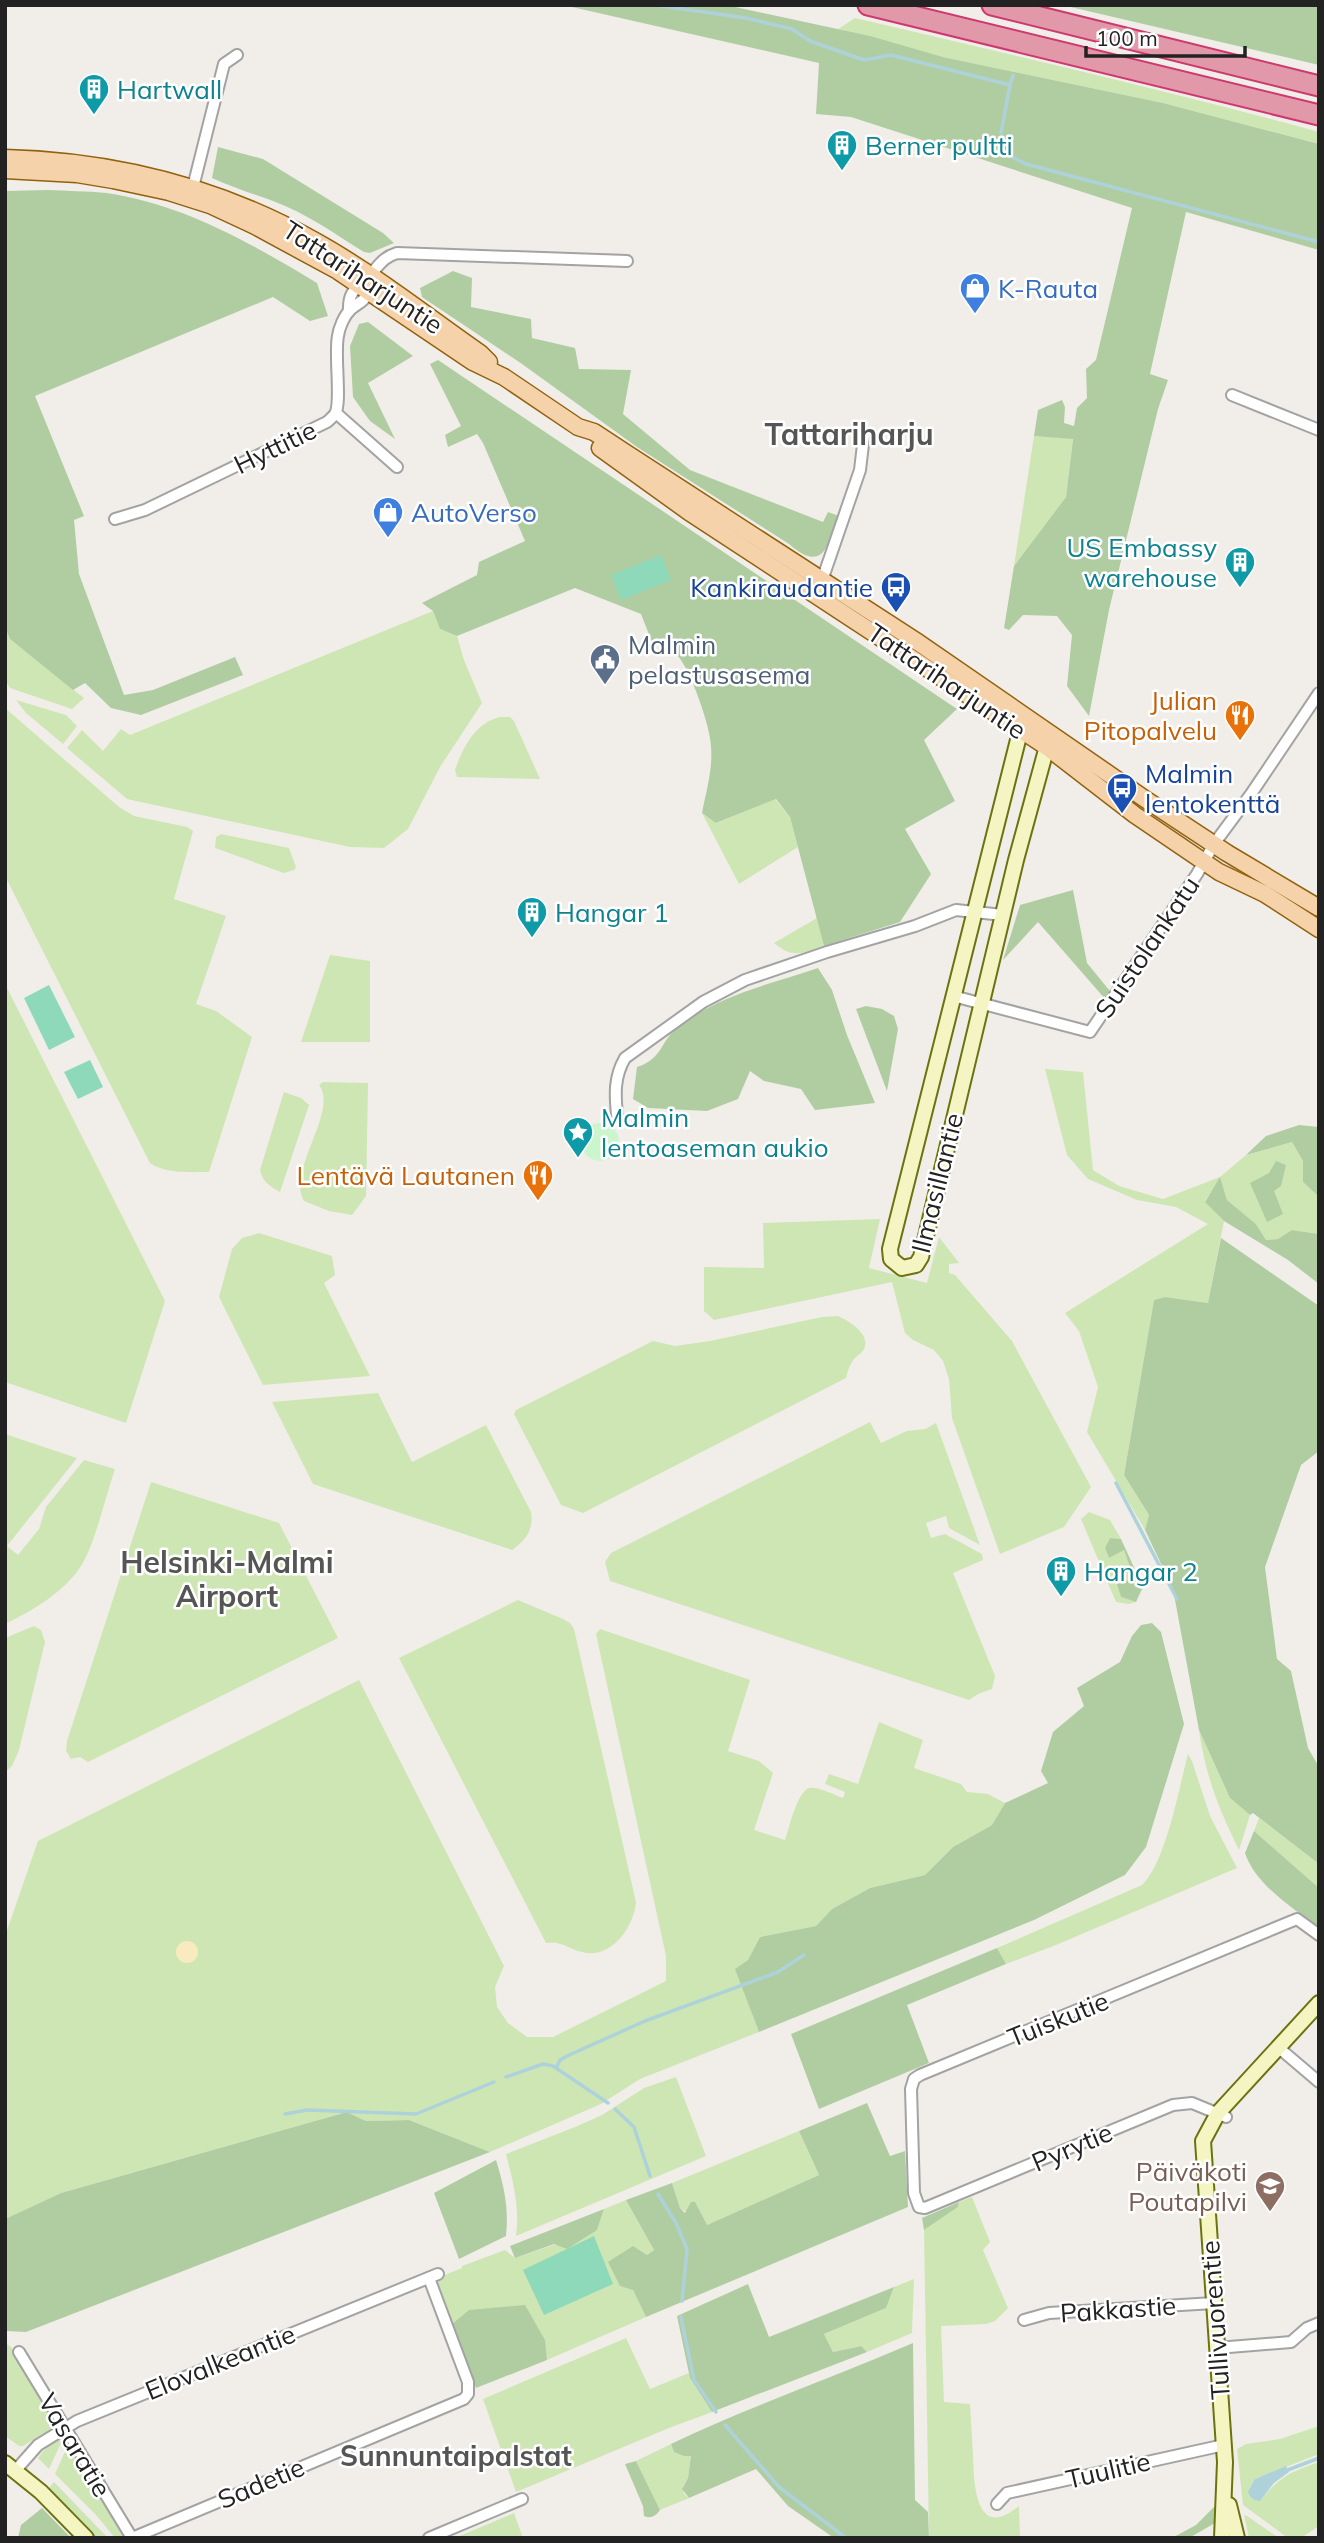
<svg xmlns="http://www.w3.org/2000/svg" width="1324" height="2543" font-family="Mulish,sans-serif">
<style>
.grass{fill:#cee6b4}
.forest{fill:#b0cda2}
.sand{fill:#f9ebbf}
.park{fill:#cbf6cd}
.pitch{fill:#8ed9b9}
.water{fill:#aed2da}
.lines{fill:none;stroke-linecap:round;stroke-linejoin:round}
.stream{stroke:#aed2da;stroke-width:3.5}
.street-casing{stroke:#a3a3a3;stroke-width:14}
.secondary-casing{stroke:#6b730f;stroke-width:18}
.primary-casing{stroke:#92610d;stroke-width:19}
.highway-casing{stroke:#ce3870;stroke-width:23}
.street{stroke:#fff;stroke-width:10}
.secondary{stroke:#f4f5c3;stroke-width:14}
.primary{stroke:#f5d2aa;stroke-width:16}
.highway{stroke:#e198a8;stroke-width:19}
.labels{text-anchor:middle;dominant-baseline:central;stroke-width:5;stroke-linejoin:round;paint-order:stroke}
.culture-label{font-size:26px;fill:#0d838f;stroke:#fff;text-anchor:start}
.street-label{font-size:26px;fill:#222;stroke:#fff}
.shop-label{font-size:26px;fill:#366cbe;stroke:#fff;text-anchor:start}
.transit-label{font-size:26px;fill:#164399;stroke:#fff;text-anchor:end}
.service-label{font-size:26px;fill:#4e5e75;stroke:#fff;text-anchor:start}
.food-label{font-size:26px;fill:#c56008;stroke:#fff;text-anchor:end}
.education-label{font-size:26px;fill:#785e54;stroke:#fff;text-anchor:end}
.neighbourhood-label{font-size:28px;font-weight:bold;fill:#555;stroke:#fff}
.quarter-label{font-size:30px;font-weight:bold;fill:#555;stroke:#fff}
</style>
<rect width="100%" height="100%" fill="#f1eee9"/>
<g class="grass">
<path d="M855,18C1010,54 1165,90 1319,132V144L1163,103L943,57L838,29Z"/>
<polygon points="1034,436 1073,438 1066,497 1014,566"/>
<polygon points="433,611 440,629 457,636 464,660 482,703 440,767 408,829 384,848 350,847 127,799 67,748 82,730 103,751 121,729 130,735"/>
<polygon points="5,627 10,639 84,698 72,709 10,688 5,680"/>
<polygon points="16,700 66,715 77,726 63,744 26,713"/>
<path d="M5,708L119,807L134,816L187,827L193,831L174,899L226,916L196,1004L216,1011L252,1037L209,1172C191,1172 165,1174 150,1163L5,876Z"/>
<path d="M500,717H510L514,721L540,779L457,777L455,770C463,747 475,723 500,717Z"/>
<polygon points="775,799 790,817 798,847 739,884 702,813 717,823"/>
<polygon points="221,834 289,848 296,867 294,870 284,873 215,848 216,837"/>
<path d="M817,918L824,946C802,953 793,959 774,943Z"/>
<polygon points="330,955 370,961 370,1042 301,1042"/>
<polygon points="5,984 165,1301 126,1423 5,1382"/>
<polygon points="1045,1069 1083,1072 1093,1170 1119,1186 1163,1199 1220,1177 1246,1155 1292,1142 1303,1161 1303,1182 1319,1197 1319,1234 1293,1230 1278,1239 1266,1240 1256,1224 1227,1200 1220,1178 1205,1201 1224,1221 1208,1303 1165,1297 1154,1300 1124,1475 1149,1515 1145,1530 1087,1432 1098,1387 1079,1331 1065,1313 1208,1224 1176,1207 1137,1200 1088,1179 1067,1155"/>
<path d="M323,1082L368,1083L366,1196L352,1215L329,1211L304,1201C287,1169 339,1111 319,1085Z"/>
<path d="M284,1092L301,1098L309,1105L280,1192C269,1186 263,1182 260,1170Z"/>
<polygon points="880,1219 869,1268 927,1283 939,1237 959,1263 949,1264 949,1273 955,1275 1012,1341 1091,1487 1064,1527 1000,1554 952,1418 949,1379 943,1361 934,1350 913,1340 905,1333 892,1282 714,1320 704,1311 704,1267 764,1268 763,1223"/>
<polygon points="259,1233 332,1256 335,1275 324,1283 370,1376 263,1385 219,1297 232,1249 242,1238"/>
<path d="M838,1316C849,1321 871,1334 864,1349C862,1353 858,1355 856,1357C850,1363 848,1370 846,1378L583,1513L561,1505L514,1414L516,1410L653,1341L675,1346L710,1341L822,1317Z"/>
<path d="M378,1393L412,1462L486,1425L531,1512C534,1530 526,1540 512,1550L313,1484L272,1402Z"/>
<polygon points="870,1422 881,1443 907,1431 925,1429 936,1423 980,1545 949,1528 946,1516 926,1523 931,1538 945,1534 982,1554 983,1560 953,1573 995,1676 992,1689 978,1694 969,1700 610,1581 605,1562 611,1553"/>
<path d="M5,1434L77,1458L7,1546L18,1555L39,1529L46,1507L84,1460L115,1469C106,1495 97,1535 85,1559C70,1589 34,1610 5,1624Z"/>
<polygon points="151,1482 279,1523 338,1638 88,1762 80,1757 71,1759 66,1751 67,1741"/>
<polygon points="1089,1512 1110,1520 1121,1539 1110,1538 1105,1548 1109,1558 1124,1549 1134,1579 1118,1584 1121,1597 1136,1602 1129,1604 1116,1602 1081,1519"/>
<path d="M518,1600L563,1619L570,1623L574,1629L636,1902C634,1927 611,1960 582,1952C569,1949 560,1940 546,1943L399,1658Z"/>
<polygon points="34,1626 41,1630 45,1642 19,1750 12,1766 5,1772 5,1638"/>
<path d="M600,1629L750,1680L728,1751L759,1761L773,1773L754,1830L785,1840C789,1828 797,1792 809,1788C818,1786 834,1795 843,1798L845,1792L825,1784L829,1774L858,1784L879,1722L923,1740L914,1768L961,1784L967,1792L988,1794L1005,1803L992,1825L953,1847L925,1875L870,1888L832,1909L816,1926L760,1937L748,1960L736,1969L759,2032L640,2079L601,2104L490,2152L409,2120L366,2121L347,2112L61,2193L5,2219V1936L38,1841L359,1680L504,1966L495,1987L497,2007L508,2023L527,2037H553L666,1981V1956L596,1634Z"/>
<path d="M1199,1730L1230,1798L1250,1815L1239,1850C1218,1807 1206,1777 1199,1730Z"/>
<path d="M1188,1754L1192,1761L1210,1816L1237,1868L1056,1945L1006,1964L997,1948L1142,1885C1166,1862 1179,1788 1188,1754Z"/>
<polygon points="1259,1818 1319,1864 1319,1888 1254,1831"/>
<path d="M676,2077L706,2156L516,2236C520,2207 513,2182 506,2154L575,2127L602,2115L644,2088Z"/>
<polygon points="799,2131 819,2175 707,2225 680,2208 672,2183"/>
<path d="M972,2197L990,2242L983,2250L1008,2308L995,2321L986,2324L941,2326L944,2402L970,2404C971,2421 972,2438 973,2455C974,2484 975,2542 1019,2506L1020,2538H929L924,2230L958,2207L959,2202Z"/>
<polygon points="626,2200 654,2250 647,2255 633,2290 646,2317 547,2360 544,2339 451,2325 434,2284 437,2278 462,2268 462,2266 505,2250 515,2258 597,2230 604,2209"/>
<polygon points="914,2279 912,2333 867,2352 860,2346 833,2352 824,2334 886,2308 894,2287"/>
<polygon points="626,2338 650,2389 689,2373 690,2378 712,2412 669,2428 516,2492 483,2399"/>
<path d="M5,2343L11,2347C21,2363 57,2411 52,2428L23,2446H19L5,2436Z"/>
<path d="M1319,2426V2454L1255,2479L1260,2501C1279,2477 1290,2472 1319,2462V2526L1301,2538H1288L1243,2505L1237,2449L1246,2444L1280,2439Z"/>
<polygon points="57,2440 62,2441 49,2469 38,2458 49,2444"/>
<polygon points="671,2444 674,2452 691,2456 688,2478 683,2486 684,2494 689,2498 660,2510 636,2461"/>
<polygon points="68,2445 126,2538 115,2538 96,2515 55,2474"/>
<polygon points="54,2482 108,2538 96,2538 49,2488"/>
<polygon points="514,2513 523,2538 455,2538"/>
<polygon points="1244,2515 1247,2516 1279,2538 1249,2538"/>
</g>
<g class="forest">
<polygon points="563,5 726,5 870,36 943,57 1163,103 1319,144 1319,250 1186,212 1150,374 1168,380 1158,409 1109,610 1089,716 1067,686 1072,635 1057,616 1023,615 1009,630 1004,628 1014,566 1066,497 1073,439 1034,436 1038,410 1062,400 1065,407 1064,423 1074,426 1077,408 1087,398 1086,369 1096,360 1132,208 851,117 816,114 819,63"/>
<polygon points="1062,5 1319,5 1319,65"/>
<path d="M218,147L263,159L383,233L394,243L370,253L364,252C335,234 306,213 273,201C253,194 232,187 212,178Z"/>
<path d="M47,190C67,191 87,191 106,193C184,204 252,244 317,283L328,316L310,321L273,297L35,396L84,516L74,520L79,574L124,695L153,690L235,657L243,675L141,715L111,708L85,683L73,690L10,639L5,627V191Z"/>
<path d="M453,271L472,278L471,307L531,319L532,338L575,348L579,369L631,370L623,414L690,470L823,522L828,512L839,516C828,546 823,574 789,544L637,447L522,364L422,297L420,288Z"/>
<polygon points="368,322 413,356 368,383 395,439 370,421 353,397 350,346 359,324"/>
<path d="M438,360L957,709L924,740L955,801L905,829L931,874L900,922L824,946L790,817L776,799L716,823L702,813C706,792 713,769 711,747C711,728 690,668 677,655C670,649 660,646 652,642L641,614L575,588L457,636L440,629L433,611L422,603L477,575L479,562L525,541L483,443L477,434L448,447L445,435L461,426L430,364Z"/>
<polygon points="1073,890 1087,963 1114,996 1106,1000 1038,922 1003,960 1020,905"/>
<path d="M818,968L832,990L847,1035L875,1103L815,1110L801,1089L764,1081L750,1071L738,1099L707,1111L648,1108L633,1099L637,1067C663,1059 660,1041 678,1027C718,995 771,984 818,968Z"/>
<polygon points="866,1006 882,1009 894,1016 898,1029 887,1091 856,1009"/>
<polygon points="1299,1125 1319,1127 1319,1197 1303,1182 1303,1161 1292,1142 1246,1155 1266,1136"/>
<polygon points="1276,1161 1286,1165 1281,1186 1274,1191 1283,1214 1267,1222 1250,1183 1269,1173"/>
<polygon points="1220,1177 1227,1200 1256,1224 1266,1240 1278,1239 1292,1230 1319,1234 1319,1284 1288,1260 1224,1221 1205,1202"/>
<polygon points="1221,1238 1319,1306 1319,1451 1301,1465 1265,1567 1277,1659 1291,1671 1308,1748 1319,1767 1319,1864 1253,1813 1250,1815 1230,1798 1199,1730 1173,1589 1145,1530 1149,1515 1124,1475 1154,1300 1165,1297 1208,1303"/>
<polygon points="1110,1538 1121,1539 1143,1587 1136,1602 1121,1597 1117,1584 1134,1579 1124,1550 1109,1558 1105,1548"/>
<polygon points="1152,1623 1161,1632 1184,1724 1146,1847 1125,1875 1034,1920 759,2032 735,1969 748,1960 760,1937 816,1926 832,1909 870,1888 925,1875 953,1847 992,1825 1005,1803 1048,1783 1041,1771 1053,1732 1084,1706 1077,1688 1120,1662 1132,1636 1141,1625"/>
<path d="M1254,1831L1319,1888V1929C1293,1907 1256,1886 1245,1853Z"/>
<polygon points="997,1948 1006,1964 907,2005 929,2063 819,2109 791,2034"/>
<polygon points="867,2103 890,2156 905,2151 908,2207 646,2317 633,2290 620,2286 608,2262 633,2246 647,2255 654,2250 626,2200 672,2183 680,2208 685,2213 691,2202 695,2202 707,2225 819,2175 799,2131"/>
<polygon points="347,2112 366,2121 409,2120 490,2152 26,2332 5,2331 5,2219 61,2193"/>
<path d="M496,2160C504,2186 509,2208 506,2236L459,2259L434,2193Z"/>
<polygon points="959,2202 958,2207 924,2230 922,2218"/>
<polygon points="604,2209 597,2230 567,2249 554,2244 515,2258 510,2246"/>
<polygon points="748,2284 769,2337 894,2287 886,2308 824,2334 833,2352 861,2346 867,2352 712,2412 690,2378 677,2316"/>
<polygon points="525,2305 545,2340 547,2360 476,2388 451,2325 469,2310"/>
<path d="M913,2343L915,2500L928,2512L929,2538H834L788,2506L756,2469L689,2498L682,2489L688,2478L691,2456H684L674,2452L671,2444C750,2406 833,2378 913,2343Z"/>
<path d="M636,2461L660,2510C656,2516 651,2519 644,2516L643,2506L625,2464Z"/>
<polygon points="1216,2505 1215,2523 1189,2538 1172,2538 1196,2525"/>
<polygon points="42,2508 71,2538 18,2538 21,2525"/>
</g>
<circle class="sand" cx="187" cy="1952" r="11"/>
<circle class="park" cx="600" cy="1142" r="19"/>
<g class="pitch">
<polygon points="661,555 671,580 621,600 611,575"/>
<polygon points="49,985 75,1037 49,1050 24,998"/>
<polygon points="90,1060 103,1087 78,1099 64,1072"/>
<polygon points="594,2236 613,2284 544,2315 523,2270"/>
</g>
<path class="water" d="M1286,2466L1289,2472L1274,2483L1260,2501C1253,2500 1250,2498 1248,2492L1255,2479Z"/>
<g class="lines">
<g class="stream">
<polyline points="655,5 746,18 792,29 810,41 864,60 891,55 1010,85 1001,133"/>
<polyline points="1010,85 1013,75"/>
<polyline points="998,150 1026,164 1319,242"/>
<polyline points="1116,1483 1177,1599"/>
<polyline points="556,2068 560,2060 567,2056 645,2021 778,1972 804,1955"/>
<polyline points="506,2077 543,2064 553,2066 608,2103"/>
<polyline points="615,2109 634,2127 650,2176"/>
<polyline points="285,2114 307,2110 416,2114 494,2082"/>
<polyline points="658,2194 676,2223 687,2249 682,2301"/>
<polyline points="681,2317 694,2380 716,2412"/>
<polyline points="725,2425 779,2487 846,2538"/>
<polyline points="1285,2471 1319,2458"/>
</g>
<g class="street-casing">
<g id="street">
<polyline points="191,195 224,64 237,55"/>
<path d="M349,311C348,288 359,288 371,274C380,264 384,257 397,253L627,261"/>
<polyline points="1232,395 1319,430"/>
<polyline points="336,413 397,467"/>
<path d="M115,519L145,510L327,422C330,419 333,417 335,414C342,403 334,354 338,336C339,328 344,316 350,310C359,302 368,301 369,286"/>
<polyline points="817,595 860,470 864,436"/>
<polyline points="953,996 1090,1032 1197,874 1214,844 1251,794 1319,693"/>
<path d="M617,1115C615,1094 614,1077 625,1058L703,1002L745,980L827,952L915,926L956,910L1003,915"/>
<polyline points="1279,2048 1319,2082"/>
<polyline points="1226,2117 1192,2103 1173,2105 925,2208 919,2207 914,2193 911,2089 914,2079 920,2075 1297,1919 1319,1935"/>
<polyline points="1024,2320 1049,2313 1214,2303"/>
<polyline points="1217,2348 1291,2342 1307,2328 1319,2323"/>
<polyline points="19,2352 132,2538"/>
<polyline points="15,2471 38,2445 77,2421 438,2274"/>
<polyline points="997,2504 1007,2493 1224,2445"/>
<polyline points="132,2538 464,2399 468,2394 468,2382 429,2278"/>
<polyline points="429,2538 522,2499"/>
</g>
</g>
<g class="secondary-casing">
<g id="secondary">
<polyline points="1023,720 890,1249 891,1259 902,1268 916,1265 921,1257 1016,860 1049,739"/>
<polyline points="5,2463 41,2492 86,2538"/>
<polyline points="1229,2505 1237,2538"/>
<polyline points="1222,2538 1225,2462 1203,2141 1218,2113 1319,2003"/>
</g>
</g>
<g class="primary-casing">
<g id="primary">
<path d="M5,158C116,161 220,187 317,242C374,274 427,316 480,353L489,362"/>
<polyline points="5,170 77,174 113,180 169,192 210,205 255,226 338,271 473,362 504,377 578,427 594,432 626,453 919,643 1145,799 1227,853 1319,908"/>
<polyline points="600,448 689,512 1047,747 1135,815 1188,851 1219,872 1265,894 1319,929"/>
</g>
</g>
<g class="highway-casing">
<g id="highway">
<polyline points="868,5 1319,115"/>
<polyline points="992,5 1319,86"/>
</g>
</g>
<use href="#street" class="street"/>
<use href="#secondary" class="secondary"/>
<use href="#primary" class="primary"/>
<use href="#highway" class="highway"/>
</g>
<defs>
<g id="building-pin" transform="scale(1.575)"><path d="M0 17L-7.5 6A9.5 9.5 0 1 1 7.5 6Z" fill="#0f9aa8" stroke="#fff"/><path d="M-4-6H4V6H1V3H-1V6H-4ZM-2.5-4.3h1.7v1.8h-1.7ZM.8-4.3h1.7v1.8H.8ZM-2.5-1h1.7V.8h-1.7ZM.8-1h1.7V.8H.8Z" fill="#fff"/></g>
<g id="shop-pin" transform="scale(1.575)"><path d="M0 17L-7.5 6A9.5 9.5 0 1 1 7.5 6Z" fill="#3f7fe0" stroke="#fff"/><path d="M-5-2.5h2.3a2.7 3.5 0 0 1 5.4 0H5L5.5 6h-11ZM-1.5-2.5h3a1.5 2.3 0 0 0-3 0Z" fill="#fff"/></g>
<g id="bus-pin" transform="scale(1.575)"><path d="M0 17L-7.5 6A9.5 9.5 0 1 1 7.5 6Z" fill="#1a4fb4" stroke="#fff"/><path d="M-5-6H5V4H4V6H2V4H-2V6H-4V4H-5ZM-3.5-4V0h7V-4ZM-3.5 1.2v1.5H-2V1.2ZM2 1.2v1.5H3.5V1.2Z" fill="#fff"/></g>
<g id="civic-pin" transform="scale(1.575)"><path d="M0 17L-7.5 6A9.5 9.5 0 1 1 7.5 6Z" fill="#5c6f8a" stroke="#fff"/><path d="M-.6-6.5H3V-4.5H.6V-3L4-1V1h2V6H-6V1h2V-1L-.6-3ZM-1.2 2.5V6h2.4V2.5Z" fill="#fff"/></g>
<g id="restaurant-pin" transform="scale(1.575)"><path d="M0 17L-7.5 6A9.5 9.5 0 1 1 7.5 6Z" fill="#e8710a" stroke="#fff"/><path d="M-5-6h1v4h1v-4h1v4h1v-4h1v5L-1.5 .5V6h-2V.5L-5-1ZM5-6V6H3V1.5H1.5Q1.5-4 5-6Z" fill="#fff"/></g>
<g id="sight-pin" transform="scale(1.575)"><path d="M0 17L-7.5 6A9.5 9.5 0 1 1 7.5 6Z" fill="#0f9aa8" stroke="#fff"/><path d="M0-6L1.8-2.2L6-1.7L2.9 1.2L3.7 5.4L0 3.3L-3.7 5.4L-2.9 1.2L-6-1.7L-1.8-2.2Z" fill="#fff"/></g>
<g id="school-pin" transform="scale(1.575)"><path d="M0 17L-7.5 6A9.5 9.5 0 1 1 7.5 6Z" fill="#8d6e63" stroke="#fff"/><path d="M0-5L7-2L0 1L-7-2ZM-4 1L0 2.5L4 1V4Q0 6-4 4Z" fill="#fff"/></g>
</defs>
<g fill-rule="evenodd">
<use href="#building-pin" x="94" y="89"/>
<use href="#building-pin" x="842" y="145"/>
<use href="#shop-pin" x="975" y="288"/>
<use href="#shop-pin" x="388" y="512"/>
<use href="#building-pin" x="1240" y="562"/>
<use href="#bus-pin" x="896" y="587"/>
<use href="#civic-pin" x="605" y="659"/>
<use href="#restaurant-pin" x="1240" y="715"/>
<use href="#bus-pin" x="1122" y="788"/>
<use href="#building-pin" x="532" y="912"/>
<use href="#sight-pin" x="578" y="1132"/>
<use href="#restaurant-pin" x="538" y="1175"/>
<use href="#building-pin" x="1061" y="1571"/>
<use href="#school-pin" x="1270" y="2186"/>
</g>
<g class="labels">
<g class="culture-label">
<text x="117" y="89">Hartwall</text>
<text x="865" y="145">Berner pultti</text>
<text x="1217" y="547" text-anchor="end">US Embassy<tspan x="1217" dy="30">warehouse</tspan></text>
<text x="555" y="912">Hangar 1</text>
<text x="601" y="1117">Malmin<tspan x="601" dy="30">lentoaseman aukio</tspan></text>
<text x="1084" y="1571">Hangar 2</text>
</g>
<g class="street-label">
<text transform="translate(363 277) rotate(33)">Tattariharjuntie</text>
<text transform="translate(275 447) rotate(-26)">Hyttitie</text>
<text transform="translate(947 681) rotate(34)">Tattariharjuntie</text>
<text transform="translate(1147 947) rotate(-56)">Suistolankatu</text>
<text transform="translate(937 1183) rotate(-76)">Ilmasillantie</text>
<text transform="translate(1058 2019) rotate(-22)">Tuiskutie</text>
<text transform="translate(1072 2147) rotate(-23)">Pyrytie</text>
<text transform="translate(1118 2309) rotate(-4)">Pakkastie</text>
<text transform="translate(1215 2320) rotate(-94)">Tullivuorentie</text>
<text transform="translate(220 2362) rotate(-22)">Elovalkeantie</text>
<text transform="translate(75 2445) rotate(59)">Vasaratie</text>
<text transform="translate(1108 2470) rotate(-13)">Tuulitie</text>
<text transform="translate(261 2483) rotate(-23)">Sadetie</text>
</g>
<g class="shop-label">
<text x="998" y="288">K-Rauta</text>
<text x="411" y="512">AutoVerso</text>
</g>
<g class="transit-label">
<text x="873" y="587">Kankiraudantie</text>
<text x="1145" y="773" text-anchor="start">Malmin<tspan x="1145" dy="30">lentokenttä</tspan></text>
</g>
<g class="service-label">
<text x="628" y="644">Malmin<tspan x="628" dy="30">pelastusasema</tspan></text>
</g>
<g class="food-label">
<text x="1217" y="700">Julian<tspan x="1217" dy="30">Pitopalvelu</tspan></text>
<text x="515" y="1175">Lentävä Lautanen</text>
</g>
<g class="education-label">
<text x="1247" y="2171">Päiväkoti<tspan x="1247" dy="30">Poutapilvi</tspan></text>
</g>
<g class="neighbourhood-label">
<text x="456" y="2455">Sunnuntaipalstat</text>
</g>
<g class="quarter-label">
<text x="849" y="434">Tattariharju</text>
<text x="227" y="1562">Helsinki-Malmi<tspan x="227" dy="34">Airport</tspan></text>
</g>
</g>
<rect width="1324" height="2543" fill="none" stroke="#222222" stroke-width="14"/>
<path d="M1086 46v10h159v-10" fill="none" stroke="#222222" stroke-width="3.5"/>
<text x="1096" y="46" font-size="21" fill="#222222" stroke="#ffffff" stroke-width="5" paint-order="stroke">100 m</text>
</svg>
